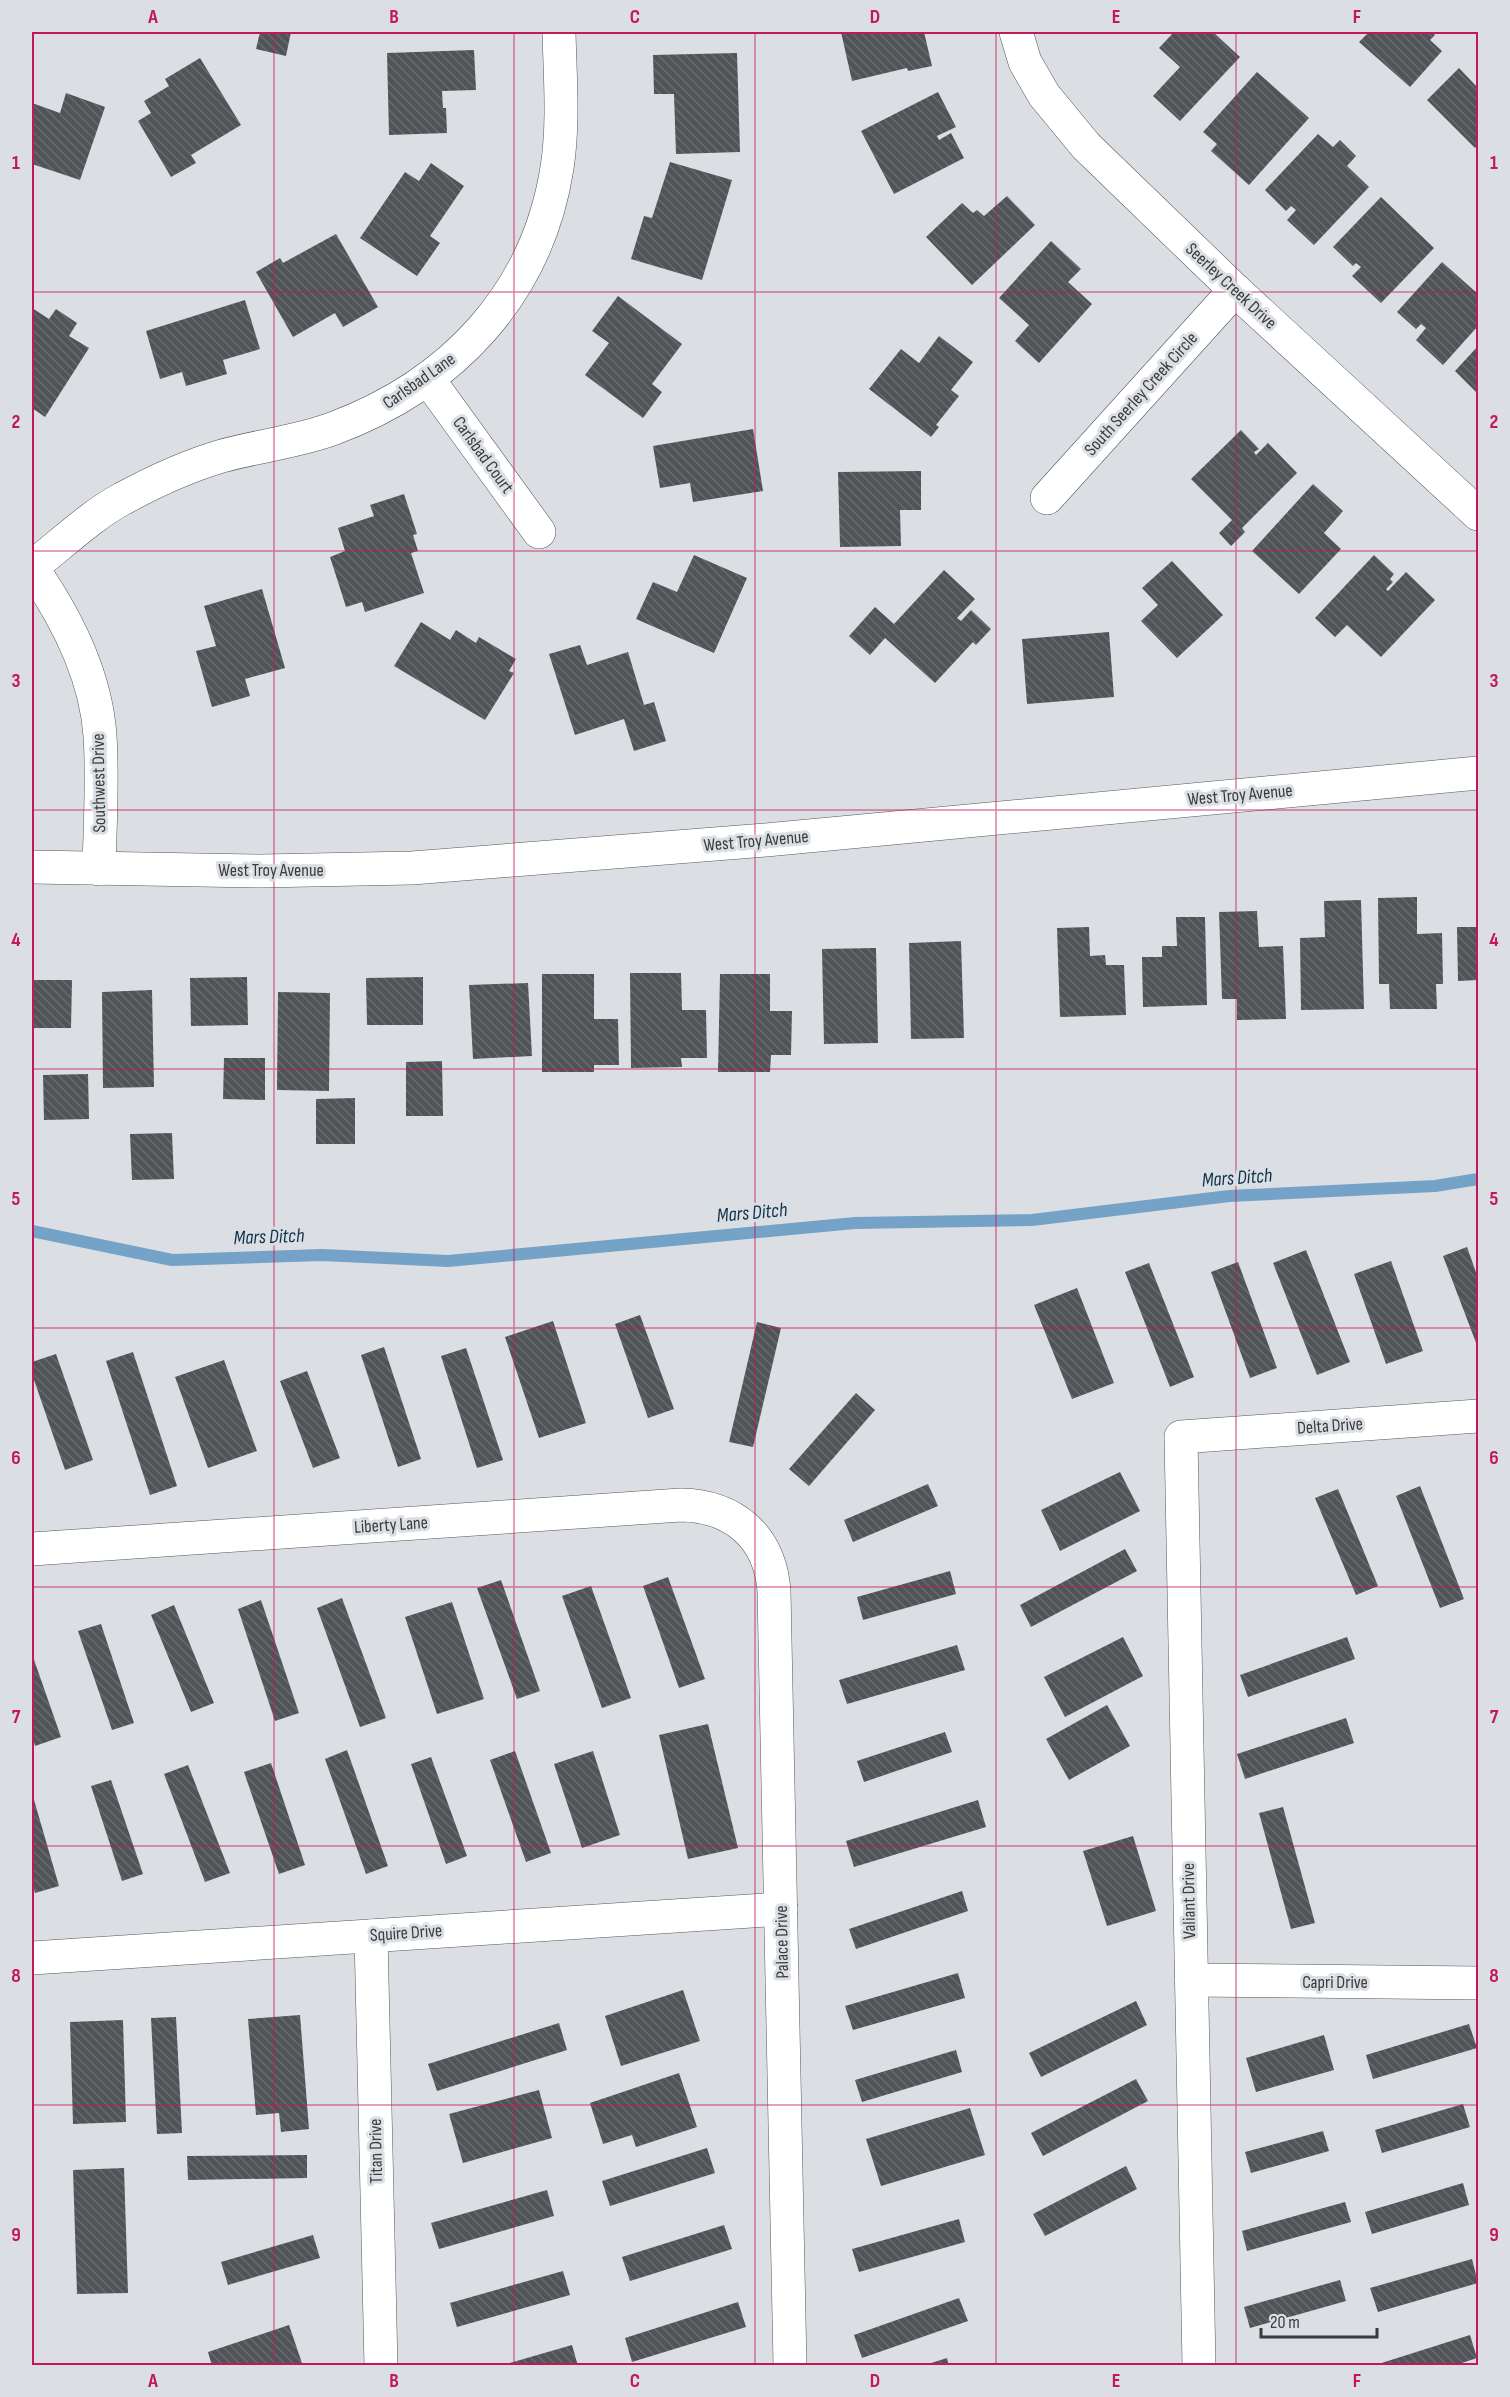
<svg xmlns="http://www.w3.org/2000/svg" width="1510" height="2397" font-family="'Sofia Sans Condensed',sans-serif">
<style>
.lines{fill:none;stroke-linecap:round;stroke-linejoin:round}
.stream{stroke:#75a2c7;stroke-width:12}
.building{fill:url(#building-back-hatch)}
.minor-casing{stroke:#53575a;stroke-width:34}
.tertiary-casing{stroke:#53575a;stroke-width:34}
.minor{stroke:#fff;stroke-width:33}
.tertiary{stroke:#fff;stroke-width:33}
.grid{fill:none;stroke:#c2185b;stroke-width:1.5;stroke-opacity:0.55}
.labels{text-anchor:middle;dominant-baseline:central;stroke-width:6;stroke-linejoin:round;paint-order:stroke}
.street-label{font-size:18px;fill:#393b3c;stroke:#dbdfe3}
.water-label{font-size:20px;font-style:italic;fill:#10334d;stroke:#dbdfe3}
.neatline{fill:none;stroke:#c2185b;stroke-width:2}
.grid-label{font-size:20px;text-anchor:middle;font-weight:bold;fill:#c2185b}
</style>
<defs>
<pattern id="building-back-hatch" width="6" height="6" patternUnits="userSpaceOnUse" patternTransform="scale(1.5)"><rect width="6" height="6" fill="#515457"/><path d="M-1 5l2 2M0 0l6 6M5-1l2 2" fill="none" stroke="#686a6d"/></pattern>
</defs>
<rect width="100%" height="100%" fill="#dbdfe3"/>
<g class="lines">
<polyline class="stream" points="32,1231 172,1260 322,1255 448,1261 855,1223 1032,1220 1229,1196 1435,1186 1478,1179"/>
</g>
<g class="building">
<polygon points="260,32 291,32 286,56 256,49"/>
<polygon points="841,32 924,32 932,66 908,71 907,68 852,81"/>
<polygon points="1174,32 1213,32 1240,57 1180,121 1153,96 1180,67 1159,48"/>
<polygon points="1369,32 1431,32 1435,35 1430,40 1442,51 1410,87 1359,42"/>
<polygon points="474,50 476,90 442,91 443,108 446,108 447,133 389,135 387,53"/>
<polygon points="737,53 740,152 676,154 674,94 654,94 653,55"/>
<polygon points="200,58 241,125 191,155 196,163 171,177 138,121 151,113 144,101 169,86 165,79"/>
<polygon points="1459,68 1478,88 1478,144 1475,148 1427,100"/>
<polygon points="1257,72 1309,118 1249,185 1211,151 1217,144 1203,132"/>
<polygon points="938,92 956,127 937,136 939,140 951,133 964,158 894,194 861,131"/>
<polygon points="66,93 105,107 80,180 32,164 32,103 60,113"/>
<polygon points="1318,134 1333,147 1340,140 1356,156 1347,166 1369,187 1314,245 1287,220 1296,210 1291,206 1286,211 1265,190"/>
<polygon points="670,162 732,180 702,280 631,259 644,216 652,218"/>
<polygon points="431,163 464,186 430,236 440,243 417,276 360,238 405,172 419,181"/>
<polygon points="1007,196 1035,225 972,285 926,237 962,203 973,213 977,210 984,216"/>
<polygon points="1381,197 1434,248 1381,303 1352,276 1361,267 1356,263 1353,266 1333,247"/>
<polygon points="336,234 378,307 343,327 335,313 293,337 256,272 280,258 283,263"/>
<polygon points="1051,241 1081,269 1068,282 1092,304 1039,363 1015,341 1029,325 999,298"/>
<polygon points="1442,262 1478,294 1478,326 1443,365 1416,340 1426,328 1421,324 1416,329 1397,312"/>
<polygon points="618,296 682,344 652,384 662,392 643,418 585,375 609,343 592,331"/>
<polygon points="245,300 260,349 223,360 227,374 186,386 182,372 160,379 146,331"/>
<polygon points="32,308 49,319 56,309 77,323 69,336 89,348 45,417 32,408"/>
<polygon points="939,336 973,362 951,390 959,396 936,425 939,427 931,437 869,389 901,349 919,363"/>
<polygon points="1478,346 1478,394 1455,371"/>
<polygon points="753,429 763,491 693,502 690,483 660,488 653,446"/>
<polygon points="1241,430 1259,449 1254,452 1256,455 1268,443 1297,473 1242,528 1245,532 1231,546 1219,533 1232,520 1191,479"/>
<polygon points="921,471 921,510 900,510 901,546 840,547 838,472"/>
<polygon points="1313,484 1343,511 1324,533 1341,549 1299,594 1252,551"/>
<polygon points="404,494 417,534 413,535 418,551 411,553 424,593 365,612 362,602 346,607 330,557 345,551 338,528 374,516 370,505"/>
<polygon points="694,555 747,578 714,653 636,619 653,582 677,592"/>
<polygon points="1374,555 1394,574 1390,579 1393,582 1386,589 1388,591 1406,572 1435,600 1381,657 1347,625 1335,637 1315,618"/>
<polygon points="1172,561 1223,615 1177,658 1141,621 1158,605 1142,588"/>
<polygon points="944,570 975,599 957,618 961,621 971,610 991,629 976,645 973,642 935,683 885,638 870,655 849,636 875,607 894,624"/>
<polygon points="262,589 285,668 245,679 250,696 212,707 196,651 216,646 204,606"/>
<polygon points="421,622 450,640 456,630 476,643 479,637 516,659 509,671 514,673 485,720 394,666"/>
<polygon points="1109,632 1114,697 1027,704 1022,639"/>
<polygon points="580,645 587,665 628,652 644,705 654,702 666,741 634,751 624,719 575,735 549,654"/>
<polygon points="1417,897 1417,934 1442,933 1443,984 1436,984 1437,1009 1390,1009 1389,984 1379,984 1378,898"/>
<polygon points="1361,900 1364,1009 1301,1010 1300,938 1325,937 1324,901"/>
<polygon points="1257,911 1259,947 1283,946 1286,1019 1237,1020 1237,999 1222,999 1219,912"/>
<polygon points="1176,917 1205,917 1207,1005 1143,1007 1142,957 1162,957 1162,946 1177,946"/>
<polygon points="1089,927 1090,956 1105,955 1106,965 1124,965 1126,1015 1060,1017 1057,928"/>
<polygon points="1457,927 1478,927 1478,980 1458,981"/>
<polygon points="961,941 964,1038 911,1039 909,943"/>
<polygon points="876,948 878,1043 824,1044 822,949"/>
<polygon points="630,973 681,973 682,1010 706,1010 707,1058 681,1058 682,1067 631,1068"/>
<polygon points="542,974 594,974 594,1019 618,1019 619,1065 594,1065 594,1072 542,1072"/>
<polygon points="720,974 770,974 770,1011 792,1011 791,1055 771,1055 770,1072 718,1072"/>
<polygon points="247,977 248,1025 191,1026 190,978"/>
<polygon points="423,977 423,1025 367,1025 366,978"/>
<polygon points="32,980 72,980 71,1028 32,1028"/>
<polygon points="528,983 532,1056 473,1059 469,985"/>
<polygon points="152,990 154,1087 103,1088 102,992"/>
<polygon points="278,992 330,993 329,1091 277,1090"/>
<polygon points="224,1058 265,1058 265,1100 223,1099"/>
<polygon points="442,1061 443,1116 406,1116 406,1062"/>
<polygon points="88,1074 89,1119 44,1120 43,1075"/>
<polygon points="355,1098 355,1144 316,1144 316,1099"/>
<polygon points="172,1133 174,1179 132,1180 130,1134"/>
<polygon points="1467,1247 1478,1278 1478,1348 1443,1256"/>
<polygon points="1306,1250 1350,1362 1317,1375 1273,1263"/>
<polygon points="1391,1261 1423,1351 1386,1364 1354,1274"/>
<polygon points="1238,1262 1277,1368 1250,1378 1211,1272"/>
<polygon points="1149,1263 1194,1377 1170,1387 1125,1272"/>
<polygon points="1077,1288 1114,1383 1072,1399 1034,1305"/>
<polygon points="640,1315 674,1409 648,1418 615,1324"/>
<polygon points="553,1321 586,1423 539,1438 505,1337"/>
<polygon points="757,1322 781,1328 753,1447 729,1442"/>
<polygon points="384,1347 421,1459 398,1467 361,1355"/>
<polygon points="466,1348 503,1460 477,1468 441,1356"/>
<polygon points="133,1352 177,1486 150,1495 106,1361"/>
<polygon points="56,1354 93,1460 65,1470 32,1374 32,1362"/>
<polygon points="224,1360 257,1451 208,1468 175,1377"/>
<polygon points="307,1371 340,1458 313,1468 280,1381"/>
<polygon points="856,1393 875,1410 809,1486 789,1469"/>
<polygon points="1120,1472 1140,1511 1060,1551 1041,1510"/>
<polygon points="928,1484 938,1506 853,1542 844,1520"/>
<polygon points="1420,1486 1464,1599 1440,1608 1396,1496"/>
<polygon points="1338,1489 1378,1586 1356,1595 1315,1498"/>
<polygon points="1125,1549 1137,1571 1031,1627 1020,1605"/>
<polygon points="950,1571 956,1594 863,1620 857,1597"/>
<polygon points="668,1577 705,1679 679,1688 643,1586"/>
<polygon points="501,1580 540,1691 517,1699 477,1588"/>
<polygon points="591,1586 631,1698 602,1708 562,1596"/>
<polygon points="342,1598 386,1718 360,1727 317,1608"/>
<polygon points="261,1600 299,1713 275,1721 238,1609"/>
<polygon points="452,1602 484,1699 437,1714 405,1617"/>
<polygon points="174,1605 214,1703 191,1712 151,1615"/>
<polygon points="101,1624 134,1723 112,1730 78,1631"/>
<polygon points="1123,1637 1143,1676 1065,1717 1044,1677"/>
<polygon points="1347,1637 1355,1659 1248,1697 1240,1675"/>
<polygon points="957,1645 965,1670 847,1704 839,1680"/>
<polygon points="32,1654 61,1737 35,1746 32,1734"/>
<polygon points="1107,1705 1130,1746 1069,1780 1046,1739"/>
<polygon points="1346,1718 1354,1743 1245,1779 1237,1754"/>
<polygon points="708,1724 738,1848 688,1859 659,1735"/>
<polygon points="945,1732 952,1752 864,1782 857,1761"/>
<polygon points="347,1750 388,1866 366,1874 325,1759"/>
<polygon points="515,1751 551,1853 526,1862 490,1760"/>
<polygon points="593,1751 620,1835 582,1848 554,1764"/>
<polygon points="431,1757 467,1856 446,1864 411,1764"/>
<polygon points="271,1763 305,1865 279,1874 244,1772"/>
<polygon points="188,1765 230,1873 205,1882 164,1774"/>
<polygon points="111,1780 143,1874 122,1881 91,1786"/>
<polygon points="32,1793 59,1886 35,1893 32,1882"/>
<polygon points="978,1800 986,1827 854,1867 846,1841"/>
<polygon points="1283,1807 1315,1923 1291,1929 1259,1813"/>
<polygon points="1133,1836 1156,1911 1107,1926 1083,1851"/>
<polygon points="962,1891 968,1911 856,1949 849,1929"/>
<polygon points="958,1973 965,1998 853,2030 845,2006"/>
<polygon points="683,1990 700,2041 621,2066 605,2016"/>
<polygon points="1136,2001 1147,2025 1041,2077 1029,2053"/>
<polygon points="300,2015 309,2129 281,2132 279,2113 256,2115 248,2019"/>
<polygon points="176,2017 182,2133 157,2134 151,2018"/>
<polygon points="123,2020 126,2122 73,2124 70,2022"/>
<polygon points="559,2023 567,2050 437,2091 428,2064"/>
<polygon points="1469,2024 1477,2048 1373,2079 1366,2055"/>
<polygon points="1324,2035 1334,2070 1256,2092 1246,2058"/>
<polygon points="956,2050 962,2072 862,2102 855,2080"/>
<polygon points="679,2073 697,2127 636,2147 632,2135 603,2144 590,2103"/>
<polygon points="1136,2079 1148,2101 1043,2156 1031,2133"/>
<polygon points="539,2090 552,2138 463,2163 449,2114"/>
<polygon points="1463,2104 1470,2127 1382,2153 1375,2130"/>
<polygon points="970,2108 985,2155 881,2186 866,2139"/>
<polygon points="1323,2131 1329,2151 1251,2173 1245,2152"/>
<polygon points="707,2148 715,2173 610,2206 602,2181"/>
<polygon points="307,2155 307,2178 188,2180 187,2156"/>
<polygon points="1126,2166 1137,2189 1045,2236 1033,2214"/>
<polygon points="124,2168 128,2293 77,2294 73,2170"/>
<polygon points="1463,2183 1469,2205 1372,2234 1365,2212"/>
<polygon points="547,2190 554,2216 439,2249 431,2223"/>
<polygon points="1345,2202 1351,2222 1247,2251 1242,2231"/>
<polygon points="959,2219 965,2242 859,2272 852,2249"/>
<polygon points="724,2225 732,2249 630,2281 622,2257"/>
<polygon points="313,2235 320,2258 228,2285 221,2262"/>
<polygon points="1472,2259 1478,2283 1378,2312 1370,2288"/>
<polygon points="563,2271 570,2295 457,2327 450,2303"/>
<polygon points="1340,2280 1346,2301 1250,2328 1244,2307"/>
<polygon points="959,2298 968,2321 862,2358 854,2335"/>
<polygon points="738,2302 746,2327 632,2362 625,2338"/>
<polygon points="289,2325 303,2366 212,2366 208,2352"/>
<polygon points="1470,2335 1477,2358 1453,2366 1372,2366"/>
<polygon points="572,2345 578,2366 504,2366 503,2365"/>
<polygon points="947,2358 949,2366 925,2366 925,2365"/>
</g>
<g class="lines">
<g class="minor-casing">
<g id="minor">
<polyline points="1016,32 1025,62 1044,95 1086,146 1235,290 1478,514"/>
<polyline points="428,379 539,532"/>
<polyline points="1047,498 1235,290"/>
<path d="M32,567C58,547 93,514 122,499C153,482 188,466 222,456C258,446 296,442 332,429C451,385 537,295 557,168C564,123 560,76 559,32"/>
<path d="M32,1549L681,1505C734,1506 770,1537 774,1591L790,2366"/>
<polyline points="371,1936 381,2366"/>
<polyline points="32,1958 781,1909"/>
<polyline points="1191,1980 1478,1983"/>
<polyline points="1199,2366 1181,1437 1478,1416"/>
</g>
</g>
<g class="tertiary-casing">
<g id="tertiary">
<path d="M32,568C66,617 96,675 100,736C103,780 100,825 99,869"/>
<polyline points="32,867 261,871 412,868 766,840 1478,773"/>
</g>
</g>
<use href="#minor" class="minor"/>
<use href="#tertiary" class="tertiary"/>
</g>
<path class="grid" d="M274,32V2366M514,32V2366M755,32V2366M996,32V2366M1236,32V2366M32,292H1478M32,551H1478M32,810H1478M32,1069H1478M32,1328H1478M32,1587H1478M32,1846H1478M32,2105H1478"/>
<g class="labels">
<g class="street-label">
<text transform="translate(1231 286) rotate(43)">Seerley Creek Drive</text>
<text transform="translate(419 381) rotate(-35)">Carlsbad Lane</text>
<text transform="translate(1141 394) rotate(-48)">South Seerley Creek Circle</text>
<text transform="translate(483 455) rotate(54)">Carlsbad Court</text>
<text transform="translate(99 783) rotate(-91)">Southwest Drive</text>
<text transform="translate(1240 795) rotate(-5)">West Troy Avenue</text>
<text transform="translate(756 841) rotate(-5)">West Troy Avenue</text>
<text x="271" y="870">West Troy Avenue</text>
<text transform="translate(1330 1426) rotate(-4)">Delta Drive</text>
<text transform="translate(391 1525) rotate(-4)">Liberty Lane</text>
<text transform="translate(1189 1901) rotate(-91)">Valiant Drive</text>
<text transform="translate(406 1933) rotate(-4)">Squire Drive</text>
<text transform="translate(782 1942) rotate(-91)">Palace Drive</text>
<text x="1335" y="1982">Capri Drive</text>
<text transform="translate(376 2151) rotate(-91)">Titan Drive</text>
</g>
<g class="water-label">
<text transform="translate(1237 1178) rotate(-4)">Mars Ditch</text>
<text transform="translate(752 1213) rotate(-5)">Mars Ditch</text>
<text transform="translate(269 1237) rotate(-2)">Mars Ditch</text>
</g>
</g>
<rect width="1510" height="2397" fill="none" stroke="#dbdfe3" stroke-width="66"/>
<path d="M1261 2328v9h116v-9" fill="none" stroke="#393b3c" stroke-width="3"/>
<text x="1270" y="2328" font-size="18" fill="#393b3c" stroke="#dbdfe3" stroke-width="4.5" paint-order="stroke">20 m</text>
<rect x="33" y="33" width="1444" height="2331" class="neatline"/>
<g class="grid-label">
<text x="153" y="23">A</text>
<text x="394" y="23">B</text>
<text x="635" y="23">C</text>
<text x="875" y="23">D</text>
<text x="1116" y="23">E</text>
<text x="1357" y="23">F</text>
<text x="16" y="169">1</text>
<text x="1494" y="169">1</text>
<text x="16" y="428">2</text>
<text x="1494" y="428">2</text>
<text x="16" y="687">3</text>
<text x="1494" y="687">3</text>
<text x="16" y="946">4</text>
<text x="1494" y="946">4</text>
<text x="16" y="1205">5</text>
<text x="1494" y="1205">5</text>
<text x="16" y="1464">6</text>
<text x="1494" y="1464">6</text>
<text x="16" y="1723">7</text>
<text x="1494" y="1723">7</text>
<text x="16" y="1982">8</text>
<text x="1494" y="1982">8</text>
<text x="16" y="2241">9</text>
<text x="1494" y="2241">9</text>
<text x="153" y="2387">A</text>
<text x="394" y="2387">B</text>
<text x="635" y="2387">C</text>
<text x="875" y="2387">D</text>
<text x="1116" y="2387">E</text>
<text x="1357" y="2387">F</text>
</g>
</svg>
